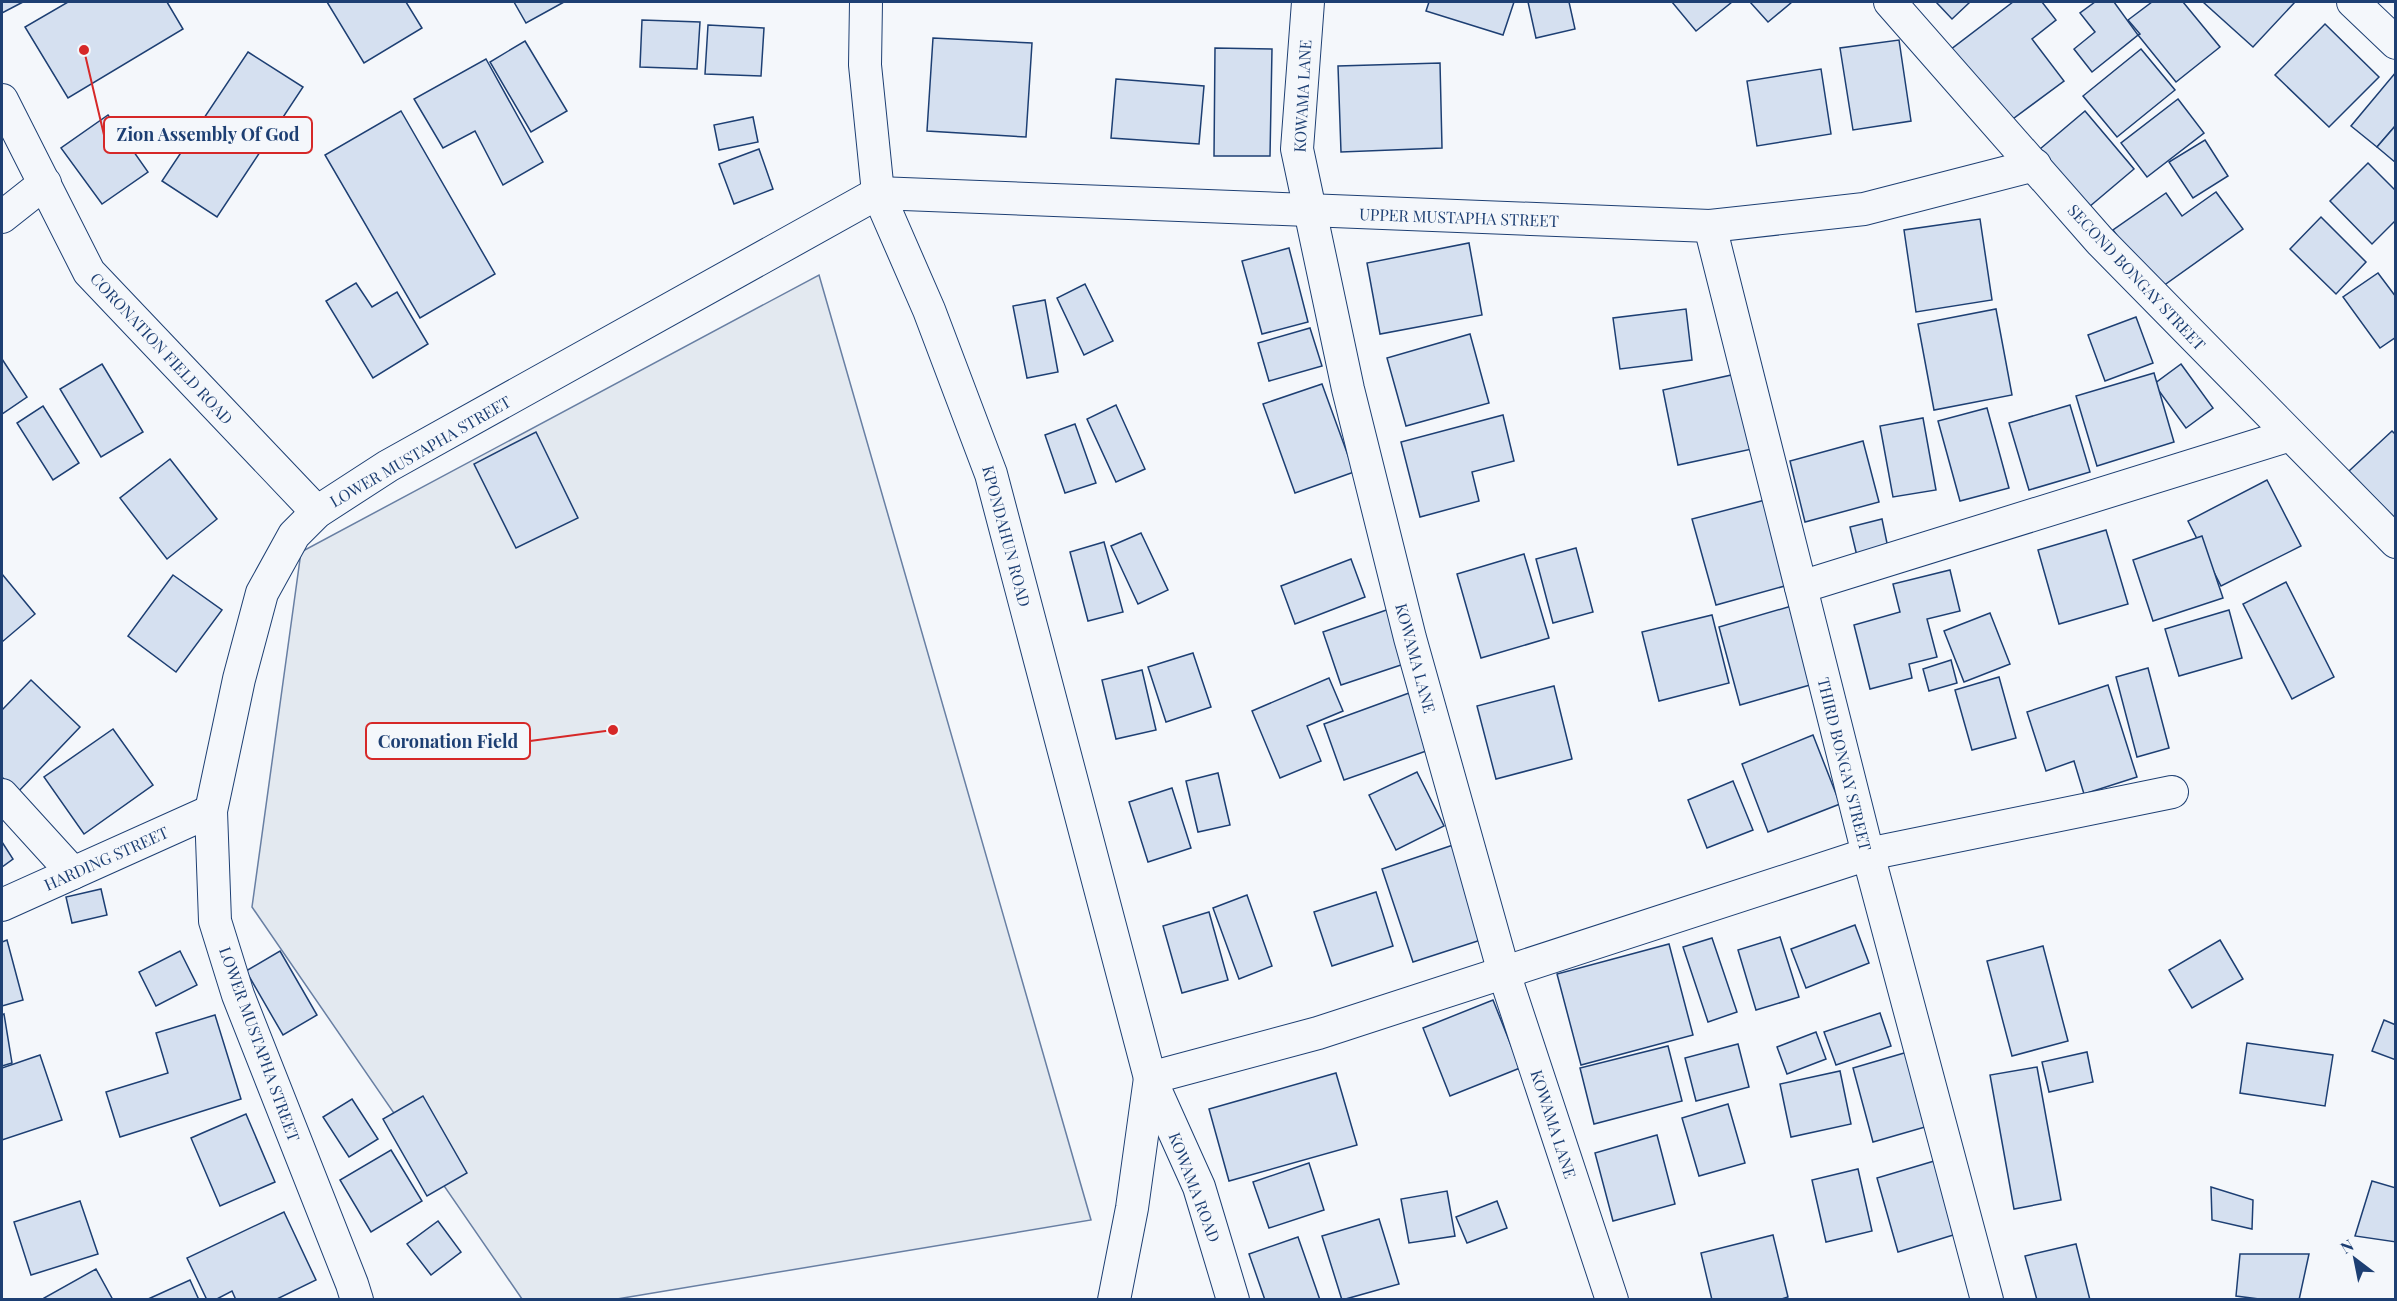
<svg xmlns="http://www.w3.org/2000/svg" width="2397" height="1301" font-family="'Playfair Display',serif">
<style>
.green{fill:#e3e9f0;stroke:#687fa3;stroke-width:1.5}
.building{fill:#d5e0f0;stroke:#1d3f73;stroke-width:1.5}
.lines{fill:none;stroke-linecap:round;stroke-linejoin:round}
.minor-casing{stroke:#1d3f73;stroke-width:34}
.minor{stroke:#f4f7fb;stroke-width:32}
.labels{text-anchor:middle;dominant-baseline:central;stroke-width:4.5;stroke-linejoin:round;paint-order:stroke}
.street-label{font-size:16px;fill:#1d3f73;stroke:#f4f7fb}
.leader{fill:none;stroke:#d62828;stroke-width:2}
.callout-dot{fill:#d62828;stroke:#f4f7fb;stroke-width:2}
.callout{fill:#f4f7fb;stroke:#d62828;stroke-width:2}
.callout-label{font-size:18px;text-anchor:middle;font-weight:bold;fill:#1d3f73}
</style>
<rect width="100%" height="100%" fill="#f4f7fb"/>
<polygon class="green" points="819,275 1091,1220 617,1299 522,1299 252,907 301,552"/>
<g class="building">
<polygon points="2,2 23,2 2,13"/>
<polygon points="68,2 167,2 183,29 68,98 25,27"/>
<polygon points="327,2 406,2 422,28 364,63"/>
<polygon points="514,2 564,2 526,23"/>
<polygon points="1429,2 1514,2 1503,35 1426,11"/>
<polygon points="1528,2 1569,2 1575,29 1536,38"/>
<polygon points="1672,2 1732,2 1696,31"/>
<polygon points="1750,2 1792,2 1768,22"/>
<polygon points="1936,2 1970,2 1952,19"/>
<polygon points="2013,2 2042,2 2056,20 2032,39 2064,81 2006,124 1950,50"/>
<polygon points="2095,2 2114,2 2138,35 2092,72 2074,49 2095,32 2080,13"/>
<polygon points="2152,2 2183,2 2220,47 2176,82 2138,35 2140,34 2128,20"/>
<polygon points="2203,2 2295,2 2253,47"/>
<polygon points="642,20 700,22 697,69 640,67"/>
<polygon points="2325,24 2379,77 2329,127 2275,75"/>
<polygon points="708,25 764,28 761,76 705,74"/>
<polygon points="933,38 1032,43 1026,137 927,131"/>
<polygon points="1899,40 1911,121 1853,130 1840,48"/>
<polygon points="525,41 567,111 531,132 490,62"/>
<polygon points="1215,48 1272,49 1270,156 1214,156"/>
<polygon points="2141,49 2175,90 2117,137 2083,96"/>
<polygon points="248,52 303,87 217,217 162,181"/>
<polygon points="486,59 543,162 503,185 475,131 443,148 414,99"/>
<polygon points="1440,63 1442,148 1341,152 1338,66"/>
<polygon points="1821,69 1831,134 1757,146 1747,81"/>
<polygon points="2396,72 2396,125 2377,147 2351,126"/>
<polygon points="1116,79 1204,86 1199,144 1111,138"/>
<polygon points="2178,99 2204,133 2147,177 2121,143"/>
<polygon points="401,111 495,274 420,318 325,155"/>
<polygon points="2085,111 2134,169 2089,207 2040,149"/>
<polygon points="108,115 148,172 102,204 61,148"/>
<polygon points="753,117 758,142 719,150 714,125"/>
<polygon points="2396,125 2396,163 2377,147"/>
<polygon points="2205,140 2228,176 2193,198 2169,162"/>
<polygon points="759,149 773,189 734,204 719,164"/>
<polygon points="2368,163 2396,191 2396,220 2372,244 2330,201"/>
<polygon points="2216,192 2243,229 2156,291 2113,230 2166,193 2182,216"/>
<polygon points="2321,217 2366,262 2336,294 2290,249"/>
<polygon points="1980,219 1992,300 1916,312 1904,230"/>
<polygon points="1469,243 1482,315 1380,334 1367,263"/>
<polygon points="1289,248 1308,322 1262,334 1242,261"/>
<polygon points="2378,273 2396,297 2396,337 2380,348 2343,297"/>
<polygon points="356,283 372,307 397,292 428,344 373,378 326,301"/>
<polygon points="1085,284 1113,341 1084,355 1057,298"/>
<polygon points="1045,300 1058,372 1027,378 1013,306"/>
<polygon points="1686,309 1692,360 1620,369 1613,318"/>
<polygon points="1996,309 2012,395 1934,410 1918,324"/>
<polygon points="2136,317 2153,363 2105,381 2088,335"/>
<polygon points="1310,328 1322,366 1269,381 1258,343"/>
<polygon points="1470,334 1489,403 1406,426 1387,358"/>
<polygon points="2,359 27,397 2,414"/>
<polygon points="102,364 143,432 101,457 60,389"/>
<polygon points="2181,364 2213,408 2186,428 2154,384"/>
<polygon points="2154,373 2174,442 2097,466 2076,396"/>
<polygon points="1736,374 1752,449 1678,465 1663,390"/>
<polygon points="1322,384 1354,472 1295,493 1263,404"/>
<polygon points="1116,405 1145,469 1116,482 1087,419"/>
<polygon points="2070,405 2090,472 2029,490 2009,423"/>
<polygon points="43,406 79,463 53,480 17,423"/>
<polygon points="1987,408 2009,488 1960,501 1938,421"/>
<polygon points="1503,415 1514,461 1472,472 1479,501 1420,517 1401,442"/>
<polygon points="1923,418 1936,490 1893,497 1880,426"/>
<polygon points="1075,424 1096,483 1065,493 1045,435"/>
<polygon points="2392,431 2396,435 2396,520 2349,471"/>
<polygon points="536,432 578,518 516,548 474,464"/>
<polygon points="1863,441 1879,502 1805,522 1790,461"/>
<polygon points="170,459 217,519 167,559 120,498"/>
<polygon points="2267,480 2301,546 2221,586 2188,521"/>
<polygon points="1769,499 1792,584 1716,605 1692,519"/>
<polygon points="1882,519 1888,548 1857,556 1850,527"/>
<polygon points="2106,530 2128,604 2059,624 2038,550"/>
<polygon points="1141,533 1168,590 1138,604 1111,546"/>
<polygon points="2202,536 2223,598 2153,621 2133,560"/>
<polygon points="1104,542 1123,612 1088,621 1070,552"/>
<polygon points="1576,548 1593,612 1553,623 1536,559"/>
<polygon points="1524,554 1549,638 1481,658 1457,574"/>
<polygon points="1351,559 1365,597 1295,624 1281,586"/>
<polygon points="1950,570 1960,611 1927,619 1937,657 1909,664 1912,678 1870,689 1854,625 1900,612 1893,584"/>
<polygon points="2,574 35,614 2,642"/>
<polygon points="173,575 222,610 176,672 128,636"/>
<polygon points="2286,582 2334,677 2292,699 2243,604"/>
<polygon points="1795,605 1817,683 1740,705 1719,627"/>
<polygon points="1398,606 1416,660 1341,685 1323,632"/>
<polygon points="2229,610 2242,658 2179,676 2165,629"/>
<polygon points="1990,613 2010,664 1964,682 1944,631"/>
<polygon points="1712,615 1729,683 1659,701 1642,632"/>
<polygon points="1193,653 1211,707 1166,722 1148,667"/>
<polygon points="1951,660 1957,683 1929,691 1923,669"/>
<polygon points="2148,668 2169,748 2137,757 2116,677"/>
<polygon points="1142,670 1156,730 1116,739 1102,680"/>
<polygon points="1999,677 2016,738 1972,750 1955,690"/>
<polygon points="1329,678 1343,711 1307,726 1321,761 1280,778 1252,711"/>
<polygon points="31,680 80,727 17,793 2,777 2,710"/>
<polygon points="2108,685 2137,777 2084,794 2074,761 2046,771 2027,712"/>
<polygon points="1554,686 1572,759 1496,779 1477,706"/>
<polygon points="1409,693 1429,750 1344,780 1324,724"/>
<polygon points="113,729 153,785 84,834 44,777"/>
<polygon points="1813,735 1840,804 1768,832 1742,764"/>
<polygon points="1417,772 1444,826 1396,850 1369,795"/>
<polygon points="1218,773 1230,825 1198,832 1186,781"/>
<polygon points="1733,781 1753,830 1707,848 1688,800"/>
<polygon points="1172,788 1191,848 1148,862 1129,802"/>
<polygon points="2,842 13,859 2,867"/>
<polygon points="1459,843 1490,937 1413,962 1382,869"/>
<polygon points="101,889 107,915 72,923 66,897"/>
<polygon points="1376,892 1393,946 1332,966 1314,912"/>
<polygon points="1247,895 1272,966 1239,979 1213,908"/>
<polygon points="1209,912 1228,980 1182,993 1163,926"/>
<polygon points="1855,925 1869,963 1806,988 1791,949"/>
<polygon points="1780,937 1799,997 1756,1010 1738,950"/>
<polygon points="1712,938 1737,1012 1708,1022 1683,947"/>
<polygon points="7,940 23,1000 2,1006 2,942"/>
<polygon points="2220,940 2243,979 2192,1008 2169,970"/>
<polygon points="1669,944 1693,1035 1581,1065 1557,974"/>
<polygon points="2043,946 2068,1041 2012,1056 1987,961"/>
<polygon points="180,951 197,985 156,1006 139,972"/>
<polygon points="280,951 317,1015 283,1035 246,971"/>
<polygon points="1493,1000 1520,1068 1450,1096 1423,1028"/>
<polygon points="1880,1013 1891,1046 1836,1065 1824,1032"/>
<polygon points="4,1014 12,1063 2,1066 2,1015"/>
<polygon points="215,1015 241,1099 120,1137 106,1092 168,1073 156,1033"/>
<polygon points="2384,1020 2396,1025 2396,1060 2372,1051"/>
<polygon points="1816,1032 1826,1059 1787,1074 1777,1047"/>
<polygon points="2247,1043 2333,1055 2325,1106 2240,1093"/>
<polygon points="1738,1044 1749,1087 1696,1101 1685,1058"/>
<polygon points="1668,1046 1682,1101 1594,1124 1580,1068"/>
<polygon points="1911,1051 1932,1125 1873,1142 1853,1068"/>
<polygon points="2087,1052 2093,1082 2049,1092 2042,1062"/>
<polygon points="40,1055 62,1120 2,1140 2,1068"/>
<polygon points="2037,1067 2061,1200 2014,1209 1990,1075"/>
<polygon points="1840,1071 1851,1124 1791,1137 1780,1084"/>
<polygon points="1336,1073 1357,1145 1229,1181 1209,1109"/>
<polygon points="423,1096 467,1173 427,1196 383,1119"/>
<polygon points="352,1099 378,1139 349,1157 323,1117"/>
<polygon points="1728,1104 1745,1163 1699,1176 1682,1118"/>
<polygon points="246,1114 275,1182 220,1206 191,1138"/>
<polygon points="1657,1135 1675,1204 1613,1221 1595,1153"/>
<polygon points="391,1150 422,1201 371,1232 340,1180"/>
<polygon points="1941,1159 1963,1232 1898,1252 1877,1178"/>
<polygon points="1309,1163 1324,1210 1269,1228 1253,1182"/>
<polygon points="1858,1169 1872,1231 1826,1242 1812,1180"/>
<polygon points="2372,1181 2396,1188 2396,1242 2355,1236"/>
<polygon points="2211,1187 2253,1200 2252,1229 2212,1220"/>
<polygon points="1447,1191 1455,1236 1409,1243 1401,1199"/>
<polygon points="80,1201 98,1254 31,1275 14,1222"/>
<polygon points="1497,1201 1507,1228 1467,1243 1456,1217"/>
<polygon points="284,1212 316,1280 275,1300 236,1300 232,1291 215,1300 207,1300 187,1258"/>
<polygon points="1379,1219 1399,1284 1342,1300 1322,1236"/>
<polygon points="438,1221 461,1252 431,1275 407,1244"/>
<polygon points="1773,1235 1788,1297 1778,1300 1712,1300 1701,1253"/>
<polygon points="1298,1237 1320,1300 1265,1300 1249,1254"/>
<polygon points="2076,1244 2090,1300 2037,1300 2025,1256"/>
<polygon points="2240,1254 2309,1254 2299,1300 2267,1300 2236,1296"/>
<polygon points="96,1269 113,1300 45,1300 44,1298"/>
<polygon points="190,1280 199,1300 146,1300"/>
</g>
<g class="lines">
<g class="minor-casing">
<g id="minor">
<polyline points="866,2 865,65 878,193 929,310 991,474 1150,1078 1199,1187 1233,1300"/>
<polyline points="1308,2 1297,149 1348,389 1410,638 1504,973 1612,1300"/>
<polyline points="1890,2 2100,241 2396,542"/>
<polyline points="2353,2 2396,43"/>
<polyline points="2,100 89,272 317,512"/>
<polyline points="878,193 1710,226 1864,209 2035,165"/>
<polyline points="2,217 45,183"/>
<polyline points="1710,226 1868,854 1987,1300"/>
<polyline points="1801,587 2290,435"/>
<polyline points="2,795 73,873"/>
<polyline points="2,905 211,811"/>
<polyline points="1150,1078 1318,1033 1868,854 2172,792"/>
<polyline points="357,1300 352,1284 238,995 215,921 211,811 239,679 262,593 294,535 317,512 388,466 878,193"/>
<polyline points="1114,1300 1132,1208 1150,1078"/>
</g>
</g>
<use href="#minor" class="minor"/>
</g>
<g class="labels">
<g class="street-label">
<text transform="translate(1302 96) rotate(-87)">KOWAMA LANE</text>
<text transform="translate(1459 217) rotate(2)">UPPER MUSTAPHA STREET</text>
<text transform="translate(2137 277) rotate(47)">SECOND BONGAY STREET</text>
<text transform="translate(162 348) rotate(47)">CORONATION FIELD ROAD</text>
<text transform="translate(420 451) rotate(-30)">LOWER MUSTAPHA STREET</text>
<text transform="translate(1007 536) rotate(75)">KPONDAHUN ROAD</text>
<text transform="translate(1416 658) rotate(75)">KOWAMA LANE</text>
<text transform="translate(1845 764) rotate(76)">THIRD BONGAY STREET</text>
<text transform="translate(106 858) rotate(-24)">HARDING STREET</text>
<text transform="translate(260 1044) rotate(70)">LOWER MUSTAPHA STREET</text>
<text transform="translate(1554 1124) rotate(72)">KOWAMA LANE</text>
<text transform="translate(1195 1187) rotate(69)">KOWAMA ROAD</text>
</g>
</g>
<path class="leader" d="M84 50L104 135M613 730L530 741"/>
<g class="callout-dot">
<circle cx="84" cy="50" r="6"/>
<circle cx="613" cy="730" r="6"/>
</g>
<g class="callout">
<rect x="104" y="117" width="208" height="36" rx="6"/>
<rect x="366" y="723" width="164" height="36" rx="6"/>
</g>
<g class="callout-label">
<text x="208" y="141">Zion Assembly Of God</text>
<text x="448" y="748">Coronation Field</text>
</g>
<rect width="2397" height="1301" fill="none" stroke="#1d3f73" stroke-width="6"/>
<g transform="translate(2355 1259) rotate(328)" stroke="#f4f7fb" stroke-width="4.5" paint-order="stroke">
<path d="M0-4.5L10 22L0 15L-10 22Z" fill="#1d3f73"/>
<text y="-9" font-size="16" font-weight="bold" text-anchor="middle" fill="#1d3f73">N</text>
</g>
</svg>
